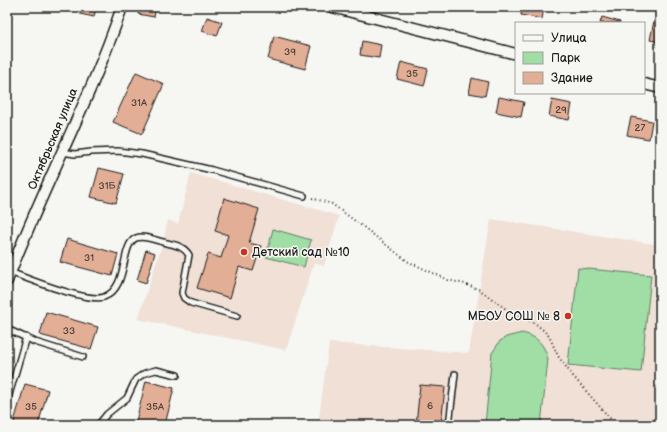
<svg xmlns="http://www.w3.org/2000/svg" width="667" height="432" font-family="'Balsamiq Sans',sans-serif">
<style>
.built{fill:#f0e0d6}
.green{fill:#a0dea6;stroke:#5e7d61}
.building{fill:#e2ae95;stroke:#1c1c1c}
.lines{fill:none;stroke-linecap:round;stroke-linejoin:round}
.service-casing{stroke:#1c1c1c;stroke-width:8}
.minor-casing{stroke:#1c1c1c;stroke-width:13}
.path{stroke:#1c1c1c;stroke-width:2;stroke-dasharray:1 3;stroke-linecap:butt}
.service{stroke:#f6f6f2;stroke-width:5}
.minor{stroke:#f6f6f2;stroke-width:10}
.poi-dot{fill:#c8321e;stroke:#f6f6f2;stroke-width:1.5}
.labels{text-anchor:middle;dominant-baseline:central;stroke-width:3;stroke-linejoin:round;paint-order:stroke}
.number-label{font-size:10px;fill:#4e403a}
.street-label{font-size:12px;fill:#1c1c1c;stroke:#f6f6f2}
.poi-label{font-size:12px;fill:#1c1c1c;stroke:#f6f6f2;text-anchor:start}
</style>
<rect width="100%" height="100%" fill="#f6f6f2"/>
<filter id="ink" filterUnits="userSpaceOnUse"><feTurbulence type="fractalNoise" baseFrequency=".025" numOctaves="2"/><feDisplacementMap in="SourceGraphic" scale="8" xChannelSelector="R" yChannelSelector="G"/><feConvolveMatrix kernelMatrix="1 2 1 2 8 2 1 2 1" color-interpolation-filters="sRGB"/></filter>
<g filter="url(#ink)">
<g class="built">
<polygon points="191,173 339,216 324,266 314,263 286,350 138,319 163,242 168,220 178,224"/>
<polygon points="491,219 660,245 660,425 318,425 329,343 469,353"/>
</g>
<g class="green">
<polygon points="273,229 311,240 304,267 266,257"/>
<polygon points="578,268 651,275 641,372 568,365"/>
<path d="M522,333C537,336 544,344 548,359L541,425H485L492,353L500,341L506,337Z"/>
</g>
<g class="building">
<polygon points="81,7 96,7 94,17 80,14"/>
<polygon points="139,7 156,7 154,17 138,14"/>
<polygon points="522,7 544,7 542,19 521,15"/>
<polygon points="207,17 222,22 217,36 202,31"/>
<polygon points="602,17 620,22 620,23 600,23"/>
<polygon points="654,21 660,23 660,42 650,40"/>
<polygon points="274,36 311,46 305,69 268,59"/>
<polygon points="362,41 381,45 379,58 360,55"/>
<polygon points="401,62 428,69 424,86 397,79"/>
<polygon points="136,72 164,84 142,134 113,122"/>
<polygon points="472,78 488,82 485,96 469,93"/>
<polygon points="499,97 524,102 521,117 496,112"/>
<polygon points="552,100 572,104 569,120 549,116"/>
<polygon points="631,117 652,121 649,139 627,135"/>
<polygon points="99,168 124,174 116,203 91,197"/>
<polygon points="224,198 259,209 249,243 261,246 253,271 239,267 230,298 197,288 208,254 221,258 228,235 215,231"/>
<polygon points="67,239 118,254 112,276 60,262"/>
<polygon points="146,250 155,253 146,283 137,280"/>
<polygon points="46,312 98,327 91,349 40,335"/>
<polygon points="146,381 174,388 165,425 135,425"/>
<polygon points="25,384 48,390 38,425 13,425"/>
<polygon points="420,385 445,387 441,425 416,425"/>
</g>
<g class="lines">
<g class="service-casing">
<g id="service">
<polyline points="62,152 75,154 91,152 118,151 142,154 212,170 304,196"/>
<path d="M10,272C28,279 88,303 104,297C129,288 120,245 136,238C144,235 155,240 163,242C174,245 183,245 189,255L182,293L184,298L191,303L237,316"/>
<polyline points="7,329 35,342 83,357"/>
<polyline points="7,402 26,337"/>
<polyline points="98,425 107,414 127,398 136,379 145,373 156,370 177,375"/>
<polyline points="449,425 455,374"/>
</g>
</g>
<g class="minor-casing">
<g id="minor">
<polyline points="332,7 516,54"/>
<polyline points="644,84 660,88"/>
<path d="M7,281C42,188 90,101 122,7"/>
</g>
</g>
<polyline class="path" points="312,198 332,204 366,229 407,261 448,280 465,284 480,290 510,312 536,324 543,330 549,336 558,356 572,375 616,425"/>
<use href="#service" class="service"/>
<use href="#minor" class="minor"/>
</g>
</g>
<g class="poi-dot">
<circle cx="244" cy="252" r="4"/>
<circle cx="568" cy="316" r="4"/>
</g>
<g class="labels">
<g class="number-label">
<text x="290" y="52">39</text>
<text x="412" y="74">35</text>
<text x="139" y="103">31А</text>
<text x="561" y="110">29</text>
<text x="640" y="128">27</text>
<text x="107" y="186">31Б</text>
<text x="89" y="258">31</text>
<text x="69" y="331">33</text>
<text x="430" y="406">6</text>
<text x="31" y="407">35</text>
<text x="155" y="407">35А</text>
</g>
<g class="street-label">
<text transform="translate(53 139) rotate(-67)">Октябрьская улица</text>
</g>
<g class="poi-label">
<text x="252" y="252">Детский сад №10</text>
<text x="560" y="316" text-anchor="end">МБОУ СОШ № 8</text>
</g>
</g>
<rect width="667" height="432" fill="none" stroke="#f6f6f2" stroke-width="24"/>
<rect x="12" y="12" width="643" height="408" fill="none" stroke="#1c1c1c" stroke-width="1.5" filter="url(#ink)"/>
<rect x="515" y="22" width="130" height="72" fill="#f6f6f2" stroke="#9f9f9c"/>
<rect x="523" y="35" width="20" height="6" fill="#f6f6f2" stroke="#9f9f9c"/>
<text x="551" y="42" font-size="12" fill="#1c1c1c">Улица</text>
<rect x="523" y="52" width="20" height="12" fill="#a0dea6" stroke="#9f9f9c"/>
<text x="551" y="62" font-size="12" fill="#1c1c1c">Парк</text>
<rect x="523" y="72" width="20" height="12" fill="#e2ae95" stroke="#9f9f9c"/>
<text x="551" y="82" font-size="12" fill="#1c1c1c">Здание</text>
</svg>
